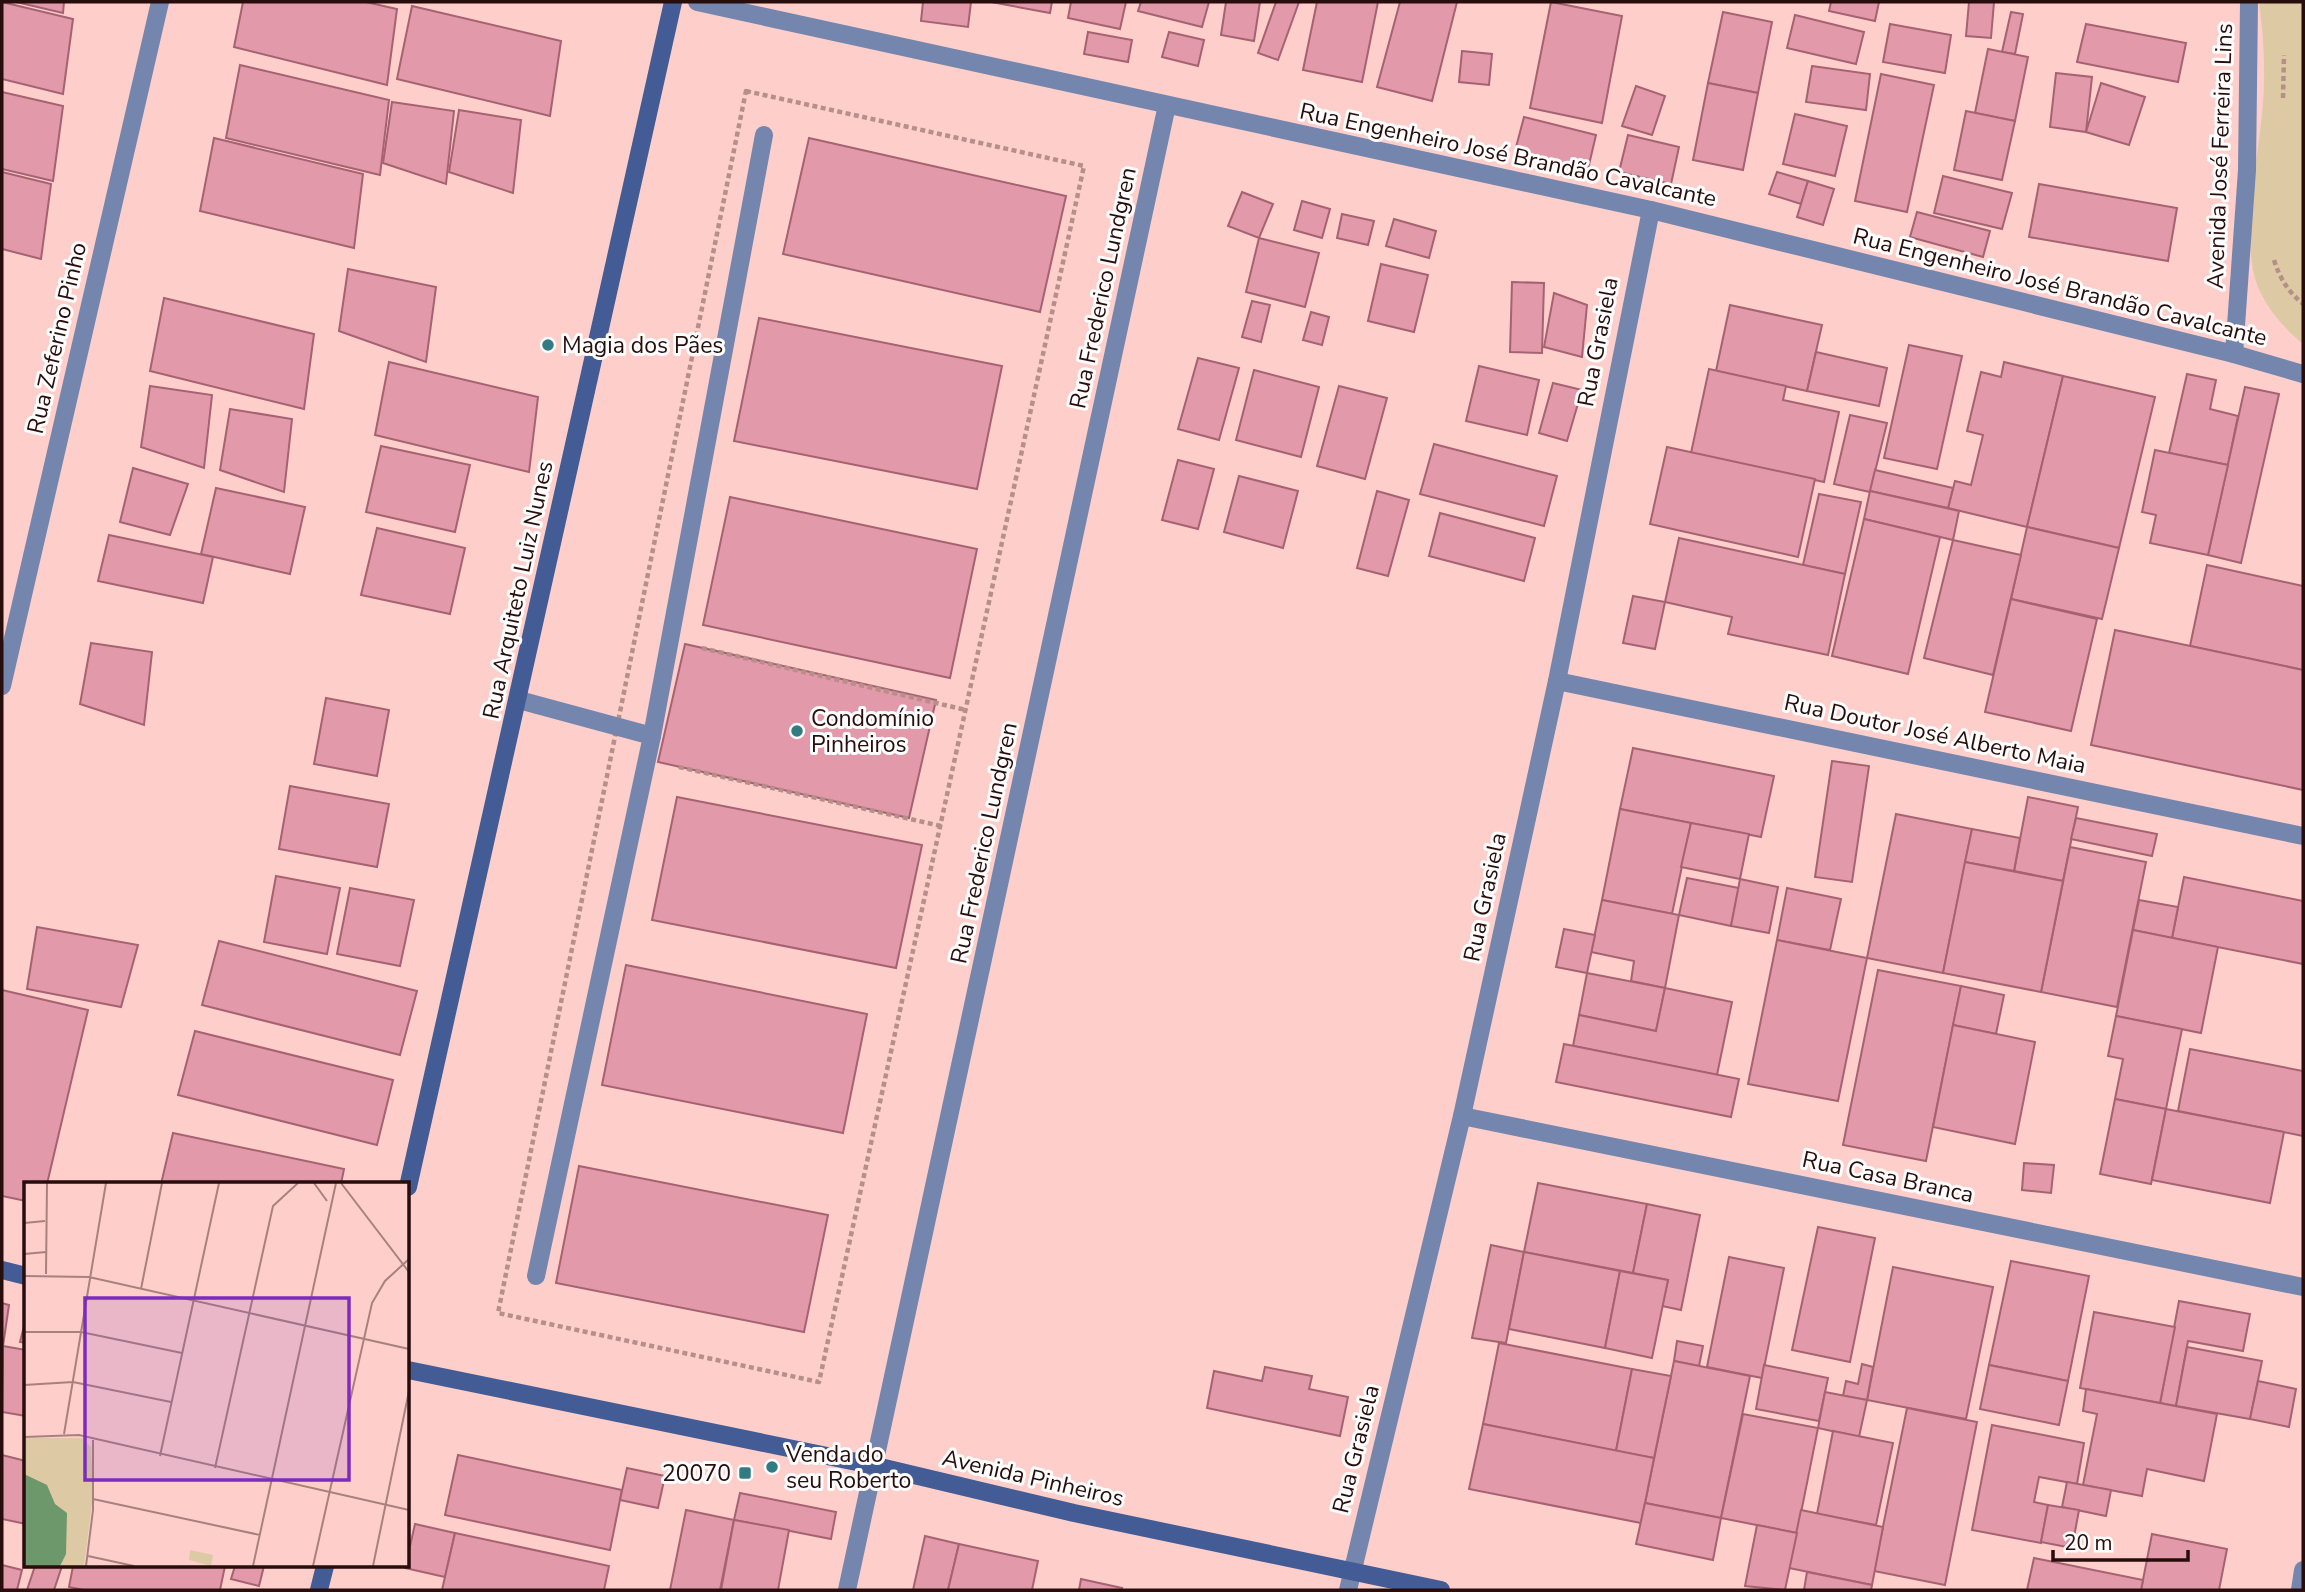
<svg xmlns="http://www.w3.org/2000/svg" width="2305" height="1592" font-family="'Nunito Sans',sans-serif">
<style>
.park{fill:#ddcaa4}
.building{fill:#e299a9;stroke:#a66272;stroke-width:2}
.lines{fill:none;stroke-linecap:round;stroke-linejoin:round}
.path{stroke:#b68e8a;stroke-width:4.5;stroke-dasharray:5 3.5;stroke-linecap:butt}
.lane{stroke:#7486ae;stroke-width:18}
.street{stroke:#7486ae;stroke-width:18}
.secondary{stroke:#435c95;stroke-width:18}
.poi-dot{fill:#337b83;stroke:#fdfdfd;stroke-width:2.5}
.labels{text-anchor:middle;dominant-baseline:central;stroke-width:6;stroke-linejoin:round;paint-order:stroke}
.street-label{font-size:23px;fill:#270d0b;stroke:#fdfdfd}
.poi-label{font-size:23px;fill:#270d0b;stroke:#fdfdfd;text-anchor:start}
.inset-road{fill:none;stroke:#a8817e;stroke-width:2}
.view{fill:#7b2cbf;fill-opacity:0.15;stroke:#7b2cbf;stroke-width:3.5}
.inset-edge{fill:none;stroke:#270d0b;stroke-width:3.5}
</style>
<rect width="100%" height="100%" fill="#fecfca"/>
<path class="park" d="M2259,2H2303V344C2281,326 2258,299 2253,270C2244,220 2257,164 2262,114C2266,76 2264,40 2259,2Z"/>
<g class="building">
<polygon points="2,2 73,19 63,94 2,79"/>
<polygon points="16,2 64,2 63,13"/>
<polygon points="243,2 366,2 397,9 387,85 234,47"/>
<polygon points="923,2 971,2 968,27 921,21"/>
<polygon points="991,2 1052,2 1050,13"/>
<polygon points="1071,2 1126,2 1120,29 1068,18"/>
<polygon points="1141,2 1209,2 1202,27 1138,11"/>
<polygon points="1226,2 1260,2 1254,41 1221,35"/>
<polygon points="1276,2 1299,2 1278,60 1258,53"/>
<polygon points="1317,2 1378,2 1362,82 1303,70"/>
<polygon points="1400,2 1457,2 1432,101 1377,87"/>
<polygon points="1551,2 1622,16 1602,123 1530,108"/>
<polygon points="1831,2 1879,2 1875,21 1829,11"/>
<polygon points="1969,2 1994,2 1991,38 1966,36"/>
<polygon points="412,6 561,41 550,116 397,79"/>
<polygon points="1723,12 1772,22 1758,93 1708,83"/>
<polygon points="2011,12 2023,14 2015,54 2002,52"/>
<polygon points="1795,15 1864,32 1856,64 1787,48"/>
<polygon points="1890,24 1951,35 1945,73 1883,62"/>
<polygon points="2086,24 2186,43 2178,82 2077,62"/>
<polygon points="1088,32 1132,40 1128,62 1084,54"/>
<polygon points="1169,32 1204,40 1198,66 1162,57"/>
<polygon points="1988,49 2028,57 2015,121 1975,113"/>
<polygon points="1462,51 1492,54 1489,85 1459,82"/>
<polygon points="240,65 389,100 380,175 226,138"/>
<polygon points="1812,66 1870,74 1866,110 1806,102"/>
<polygon points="2056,73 2092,77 2086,132 2050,127"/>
<polygon points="1881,74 1934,85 1907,212 1855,201"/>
<polygon points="1708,83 1758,93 1743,170 1693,160"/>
<polygon points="2101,83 2145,97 2129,145 2086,132"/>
<polygon points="1636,86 1665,96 1652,135 1622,126"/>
<polygon points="2,92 63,106 53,181 2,169"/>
<polygon points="392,102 454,111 446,184 383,163"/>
<polygon points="459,110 521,120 513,193 449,172"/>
<polygon points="1966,111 2015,121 2002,180 1954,170"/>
<polygon points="1795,114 1847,126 1835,176 1783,164"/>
<polygon points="1524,117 1596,135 1588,169 1515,151"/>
<polygon points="1628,135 1679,147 1671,184 1619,172"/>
<polygon points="214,138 363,174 354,248 200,211"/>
<polygon points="809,138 1066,196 1040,312 783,254"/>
<polygon points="2,172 51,184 41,259 2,249"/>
<polygon points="1777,172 1808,181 1801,204 1769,194"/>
<polygon points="1943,176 2012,193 2002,229 1934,213"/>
<polygon points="1808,181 1834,189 1823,225 1797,217"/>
<polygon points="2039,184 2177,208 2168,261 2029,237"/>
<polygon points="1242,192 1273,204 1259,238 1228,226"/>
<polygon points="1302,201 1330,209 1322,238 1294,230"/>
<polygon points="1917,212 1990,231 1983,257 1910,237"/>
<polygon points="1342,214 1374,221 1368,245 1337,238"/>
<polygon points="1394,219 1436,231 1429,258 1386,246"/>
<polygon points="1259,238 1319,253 1305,307 1246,292"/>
<polygon points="1381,264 1428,275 1414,332 1368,321"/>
<polygon points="348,269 436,287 426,362 339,331"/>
<polygon points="1512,282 1544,283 1542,353 1510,352"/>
<polygon points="1554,293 1587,305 1582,357 1544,347"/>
<polygon points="164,298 314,334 304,409 150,371"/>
<polygon points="1252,301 1270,305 1261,342 1242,337"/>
<polygon points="1730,305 1822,325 1807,391 1716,371"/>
<polygon points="1311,312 1329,317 1322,345 1303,340"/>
<polygon points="759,318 1002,366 977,489 734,441"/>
<polygon points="1909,345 1962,356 1937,469 1884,458"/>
<polygon points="1816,352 1887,368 1879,406 1807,391"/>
<polygon points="1198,358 1239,368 1219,440 1178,429"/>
<polygon points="389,362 538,397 529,472 375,435"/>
<polygon points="2004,362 2063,376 2027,527 1948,508 1955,481 1971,485 1983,435 1967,431 1981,372 2001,377"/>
<polygon points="1479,366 1539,380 1527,435 1466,421"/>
<polygon points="1709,369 1786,386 1783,400 1839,412 1824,482 1691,453"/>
<polygon points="1254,370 1319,387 1301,457 1236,440"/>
<polygon points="2187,374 2216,380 2210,409 2238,416 2228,465 2169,453"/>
<polygon points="2063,376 2155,397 2119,548 2027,527"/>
<polygon points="1553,383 1582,390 1567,441 1539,433"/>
<polygon points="150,386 212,395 204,468 141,447"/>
<polygon points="1339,386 1387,398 1365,479 1317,466"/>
<polygon points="2245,387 2279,394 2241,563 2208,555"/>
<polygon points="230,409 292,419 284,492 220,470"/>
<polygon points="1850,415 1887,423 1870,492 1834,484"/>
<polygon points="1434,444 1557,476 1544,526 1420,494"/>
<polygon points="381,446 470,465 455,532 366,512"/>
<polygon points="1667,447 1815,479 1798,557 1650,524"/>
<polygon points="2155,450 2228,465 2208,555 2150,543 2156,515 2142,512"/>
<polygon points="1178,460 1214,469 1198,529 1162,520"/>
<polygon points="133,468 188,484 170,535 120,522"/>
<polygon points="1875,470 1953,488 1948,508 1870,491"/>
<polygon points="1239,476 1298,491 1283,548 1224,532"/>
<polygon points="216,488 305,507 290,574 201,554"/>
<polygon points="1377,491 1409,500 1388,576 1357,568"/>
<polygon points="1870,491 1959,511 1953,540 1864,519"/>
<polygon points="1819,494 1861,502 1845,574 1803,565"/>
<polygon points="730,497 977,549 950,678 703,625"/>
<polygon points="1440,513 1535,538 1524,581 1429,556"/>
<polygon points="1864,519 1940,537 1908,674 1832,656"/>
<polygon points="2027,527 2119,548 2102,619 2011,599"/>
<polygon points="377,528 465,548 450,614 361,595"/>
<polygon points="109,535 213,557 203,603 98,581"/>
<polygon points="1679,538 1845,574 1828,655 1728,634 1732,617 1665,602"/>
<polygon points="1953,540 2021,555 1993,675 1924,658"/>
<polygon points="2207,565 2303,586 2303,670 2190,646"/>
<polygon points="1633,596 1665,602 1655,649 1623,643"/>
<polygon points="2011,599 2097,619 2071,731 1985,712"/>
<polygon points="2115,630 2303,670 2303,790 2091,745"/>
<polygon points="91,643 152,652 144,725 80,704"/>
<polygon points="685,644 936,700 909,818 658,762"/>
<polygon points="326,698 389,710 377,776 314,764"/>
<polygon points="1633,748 1774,776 1761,837 1620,809"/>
<polygon points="1832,761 1869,766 1852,882 1815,877"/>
<polygon points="290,786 389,804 377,867 279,849"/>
<polygon points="677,797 922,845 896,968 652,920"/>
<polygon points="2028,797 2078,807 2063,881 2014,871"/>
<polygon points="1620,809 1691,823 1672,914 1602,900"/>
<polygon points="1896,814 1972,829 1943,973 1867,958"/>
<polygon points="2076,818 2157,834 2152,856 2071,839"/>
<polygon points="1691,823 1749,834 1740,879 1681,867"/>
<polygon points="1972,829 2020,838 2014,871 1965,862"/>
<polygon points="2070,847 2146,862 2117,1007 2041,992"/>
<polygon points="1965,862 2063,881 2041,992 1943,973"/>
<polygon points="276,876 340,888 327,954 264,942"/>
<polygon points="2184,877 2303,901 2303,964 2172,938"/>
<polygon points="1687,878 1739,888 1731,926 1679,915"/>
<polygon points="1740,879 1778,887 1769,933 1731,926"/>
<polygon points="350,888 414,900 400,966 337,954"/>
<polygon points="1787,888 1841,899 1830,950 1777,940"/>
<polygon points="1602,900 1679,915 1665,988 1631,981 1634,961 1591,952"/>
<polygon points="2139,900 2178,907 2172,938 2133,930"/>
<polygon points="37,927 138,945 121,1007 27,989"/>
<polygon points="1564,929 1595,935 1587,973 1556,967"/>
<polygon points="2133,930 2218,947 2201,1033 2116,1016"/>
<polygon points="1777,940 1867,958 1838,1101 1748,1084"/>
<polygon points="219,941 417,991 400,1055 202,1005"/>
<polygon points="626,965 867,1014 843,1133 602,1085"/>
<polygon points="1878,970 1961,986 1926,1161 1843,1145"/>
<polygon points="1587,973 1665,988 1656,1031 1579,1015"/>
<polygon points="1961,986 2004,995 1996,1034 1953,1025"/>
<polygon points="1665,988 1732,1002 1717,1075 1573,1046 1579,1015 1656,1031"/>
<polygon points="2,990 88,1010 47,1184 26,1184 26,1201 2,1196"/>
<polygon points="2116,1016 2182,1029 2166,1109 2115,1099 2123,1059 2108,1056"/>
<polygon points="1953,1025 2035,1042 2015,1144 1933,1127"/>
<polygon points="195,1031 393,1080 377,1145 178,1095"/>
<polygon points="1564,1044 1739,1079 1731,1117 1556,1082"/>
<polygon points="2190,1049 2303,1071 2303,1136 2178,1111"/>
<polygon points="2115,1099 2166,1109 2151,1184 2100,1174"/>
<polygon points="2166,1109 2284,1132 2270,1203 2152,1180"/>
<polygon points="173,1133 344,1169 341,1184 161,1184"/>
<polygon points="2024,1163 2054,1165 2051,1193 2022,1190"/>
<polygon points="579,1166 828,1215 804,1332 556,1283"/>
<polygon points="1538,1183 1647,1204 1633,1273 1524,1252"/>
<polygon points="1647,1204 1700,1215 1681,1310 1662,1306 1668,1280 1633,1273"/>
<polygon points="1818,1227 1875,1238 1850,1362 1792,1350"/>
<polygon points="1491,1245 1524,1252 1506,1343 1472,1338"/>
<polygon points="1524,1252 1620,1271 1605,1348 1509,1329"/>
<polygon points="1729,1257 1784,1268 1762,1378 1707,1367"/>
<polygon points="2011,1261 2089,1276 2068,1381 1989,1365"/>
<polygon points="1893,1267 1993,1287 1966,1419 1867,1400"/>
<polygon points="1620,1271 1668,1280 1652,1358 1605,1348"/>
<polygon points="2179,1301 2250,1314 2243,1351 2188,1341 2176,1406 2160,1403"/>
<polygon points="2,1303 9,1305 3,1346 2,1346"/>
<polygon points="2094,1312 2175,1327 2160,1403 2080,1388"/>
<polygon points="25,1322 26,1322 26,1343 20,1342"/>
<polygon points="1677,1341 1703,1346 1699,1366 1674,1361"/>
<polygon points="1499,1343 1632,1369 1616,1451 1483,1424"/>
<polygon points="3,1346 26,1350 26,1416 2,1412"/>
<polygon points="2187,1347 2262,1361 2250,1419 2176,1406"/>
<polygon points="1674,1361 1750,1376 1721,1518 1645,1503"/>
<polygon points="1862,1364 1873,1367 1867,1400 1843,1396 1846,1381 1858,1384"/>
<polygon points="1764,1365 1828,1378 1819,1421 1756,1409"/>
<polygon points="1989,1365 2068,1381 2059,1425 1980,1409"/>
<polygon points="1265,1367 1312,1376 1309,1389 1348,1397 1340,1436 1207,1408 1214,1371 1262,1381"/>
<polygon points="1632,1369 1671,1376 1654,1458 1616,1451"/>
<polygon points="2258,1381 2296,1389 2289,1427 2250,1419"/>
<polygon points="2086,1389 2217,1414 2204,1481 2147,1469 2142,1496 2083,1485 2097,1414 2083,1411"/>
<polygon points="1825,1392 1867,1400 1859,1437 1818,1428"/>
<polygon points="1907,1408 1977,1422 1945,1585 1874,1571"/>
<polygon points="1743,1414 1818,1428 1797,1533 1721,1518"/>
<polygon points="1483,1424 1654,1458 1641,1523 1469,1489"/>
<polygon points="1992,1425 2084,1443 2077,1484 2039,1477 2034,1502 2048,1505 2041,1543 1972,1530"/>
<polygon points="1833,1431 1893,1443 1876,1525 1817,1514"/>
<polygon points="2,1455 26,1461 26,1524 2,1519"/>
<polygon points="458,1455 622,1490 610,1550 445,1515"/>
<polygon points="627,1468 665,1476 658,1508 620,1500"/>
<polygon points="2067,1482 2111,1490 2106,1516 2062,1507"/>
<polygon points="740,1493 836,1512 831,1539 734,1520"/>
<polygon points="1645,1503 1721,1518 1713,1560 1636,1544"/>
<polygon points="2048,1505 2079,1510 2072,1548 2041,1542"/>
<polygon points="686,1510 734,1520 720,1590 670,1590"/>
<polygon points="1801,1510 1883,1527 1872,1585 1789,1568"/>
<polygon points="734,1520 789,1530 778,1590 721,1590"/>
<polygon points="415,1524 455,1533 445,1577 405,1568"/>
<polygon points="1757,1525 1797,1533 1785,1590 1745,1586"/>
<polygon points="455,1533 609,1566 604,1590 442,1590"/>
<polygon points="2152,1534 2227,1549 2219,1590 2141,1590"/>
<polygon points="925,1536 959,1544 948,1590 913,1590"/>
<polygon points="959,1544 1038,1561 1032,1590 948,1590"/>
<polygon points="2034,1558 2143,1580 2141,1590 2027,1590"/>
<polygon points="2,1565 22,1570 17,1590 2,1590"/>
<polygon points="35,1566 62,1566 54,1590 27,1590"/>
<polygon points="73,1566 225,1566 220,1590 84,1590 69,1587"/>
<polygon points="235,1566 264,1566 259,1586 231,1579"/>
<polygon points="1807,1572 1872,1585 1871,1590 1804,1590"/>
<polygon points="1081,1579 1122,1588 1121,1590 1079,1590"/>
</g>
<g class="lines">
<g class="path">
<polygon points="746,91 1084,166 819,1382 498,1313"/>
<polyline points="2283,98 2284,55"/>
<path d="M2274,260C2280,279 2288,291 2303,304"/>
<polyline points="702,648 966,710"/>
<polyline points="679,767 941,826"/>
</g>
<g class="lane">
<polyline points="519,700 652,736 536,1276"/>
<polyline points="652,736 764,135"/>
</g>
<g class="street">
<polyline points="697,2 1651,210 2234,354 2303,374"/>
<polyline points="2234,354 2247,170 2249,2"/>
<polyline points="1557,681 2303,836"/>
<polyline points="2,686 160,2"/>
<polyline points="1462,1116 2303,1287"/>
<polyline points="847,1590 1167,105"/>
<polyline points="1348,1590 1462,1116 1557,681 1651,210"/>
<polyline points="2300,1590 2303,1570"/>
</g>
<g class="secondary">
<polyline points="408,1187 673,2"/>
<polyline points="2,1270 26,1276"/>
<polyline points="408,1370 876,1466 1074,1513 1441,1590"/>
<polyline points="319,1590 325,1566"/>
</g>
</g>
<g class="poi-dot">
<circle cx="548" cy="345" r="7"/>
<circle cx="797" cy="731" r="7"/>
<circle cx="772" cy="1467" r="7"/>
<rect x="738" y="1466" width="14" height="14" rx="3.5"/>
</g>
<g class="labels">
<g class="street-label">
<text transform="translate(1508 155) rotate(12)">Rua Engenheiro José Brandão Cavalcante</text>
<text transform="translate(2220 156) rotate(-88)">Avenida José Ferreira Lins</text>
<text transform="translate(2060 287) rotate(14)">Rua Engenheiro José Brandão Cavalcante</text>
<text transform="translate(1103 288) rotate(-78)">Rua Frederico Lundgren</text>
<text transform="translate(57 338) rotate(-77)">Rua Zeferino Pinho</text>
<text transform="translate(1598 342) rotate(-79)">Rua Grasiela</text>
<text transform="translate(518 590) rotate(-78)">Rua Arquiteto Luiz Nunes</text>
<text transform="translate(1935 734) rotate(12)">Rua Doutor José Alberto Maia</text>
<text transform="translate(984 843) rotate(-78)">Rua Frederico Lundgren</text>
<text transform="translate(1485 897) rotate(-78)">Rua Grasiela</text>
<text transform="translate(1888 1177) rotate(12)">Rua Casa Branca</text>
<text transform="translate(1356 1449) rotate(-76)">Rua Grasiela</text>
<text transform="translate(1033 1478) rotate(13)">Avenida Pinheiros</text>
</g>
<g class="poi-label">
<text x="562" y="345">Magia dos Pães</text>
<text x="811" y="718">Condomínio<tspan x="811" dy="26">Pinheiros</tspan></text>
<text x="786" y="1454">Venda do<tspan x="786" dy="26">seu Roberto</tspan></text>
<text x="731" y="1473" text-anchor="end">20070</text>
</g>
</g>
<g transform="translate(24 1182)">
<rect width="385" height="385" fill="#fecfca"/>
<path d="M0,256H58L67,265L69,313L60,384H0ZM166,368L189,373L187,384L165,378Z" fill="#ddcaa4"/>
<path d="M0,292L23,303L31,322L43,331L42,372L36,384H0Z" fill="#6c986c"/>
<path class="inset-road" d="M290,1L303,19M317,1L385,90M0,41L21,39M0,72L22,70M22,92L23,1M0,94L65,95L385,167M117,107L138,1M0,150H57L158,171M0,203L49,200L147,220M40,252L82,1M0,255L55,253L385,328M136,274L195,1M191,286L249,24L274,1M69,317L236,353M64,374L110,384M62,384L69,328V258M229,384L312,1M289,384L348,121L361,99L385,77M349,384L385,209"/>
<path class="view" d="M61,116H325V298H61Z"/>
<rect width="385" height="385" class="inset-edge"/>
</g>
<rect width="2305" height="1592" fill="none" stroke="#270d0b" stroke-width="7"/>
<path d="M2053 1550v10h135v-10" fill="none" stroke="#270d0b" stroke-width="3.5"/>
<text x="2064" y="1550" font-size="21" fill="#270d0b" stroke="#fdfdfd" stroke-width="5" paint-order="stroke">20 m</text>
</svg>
